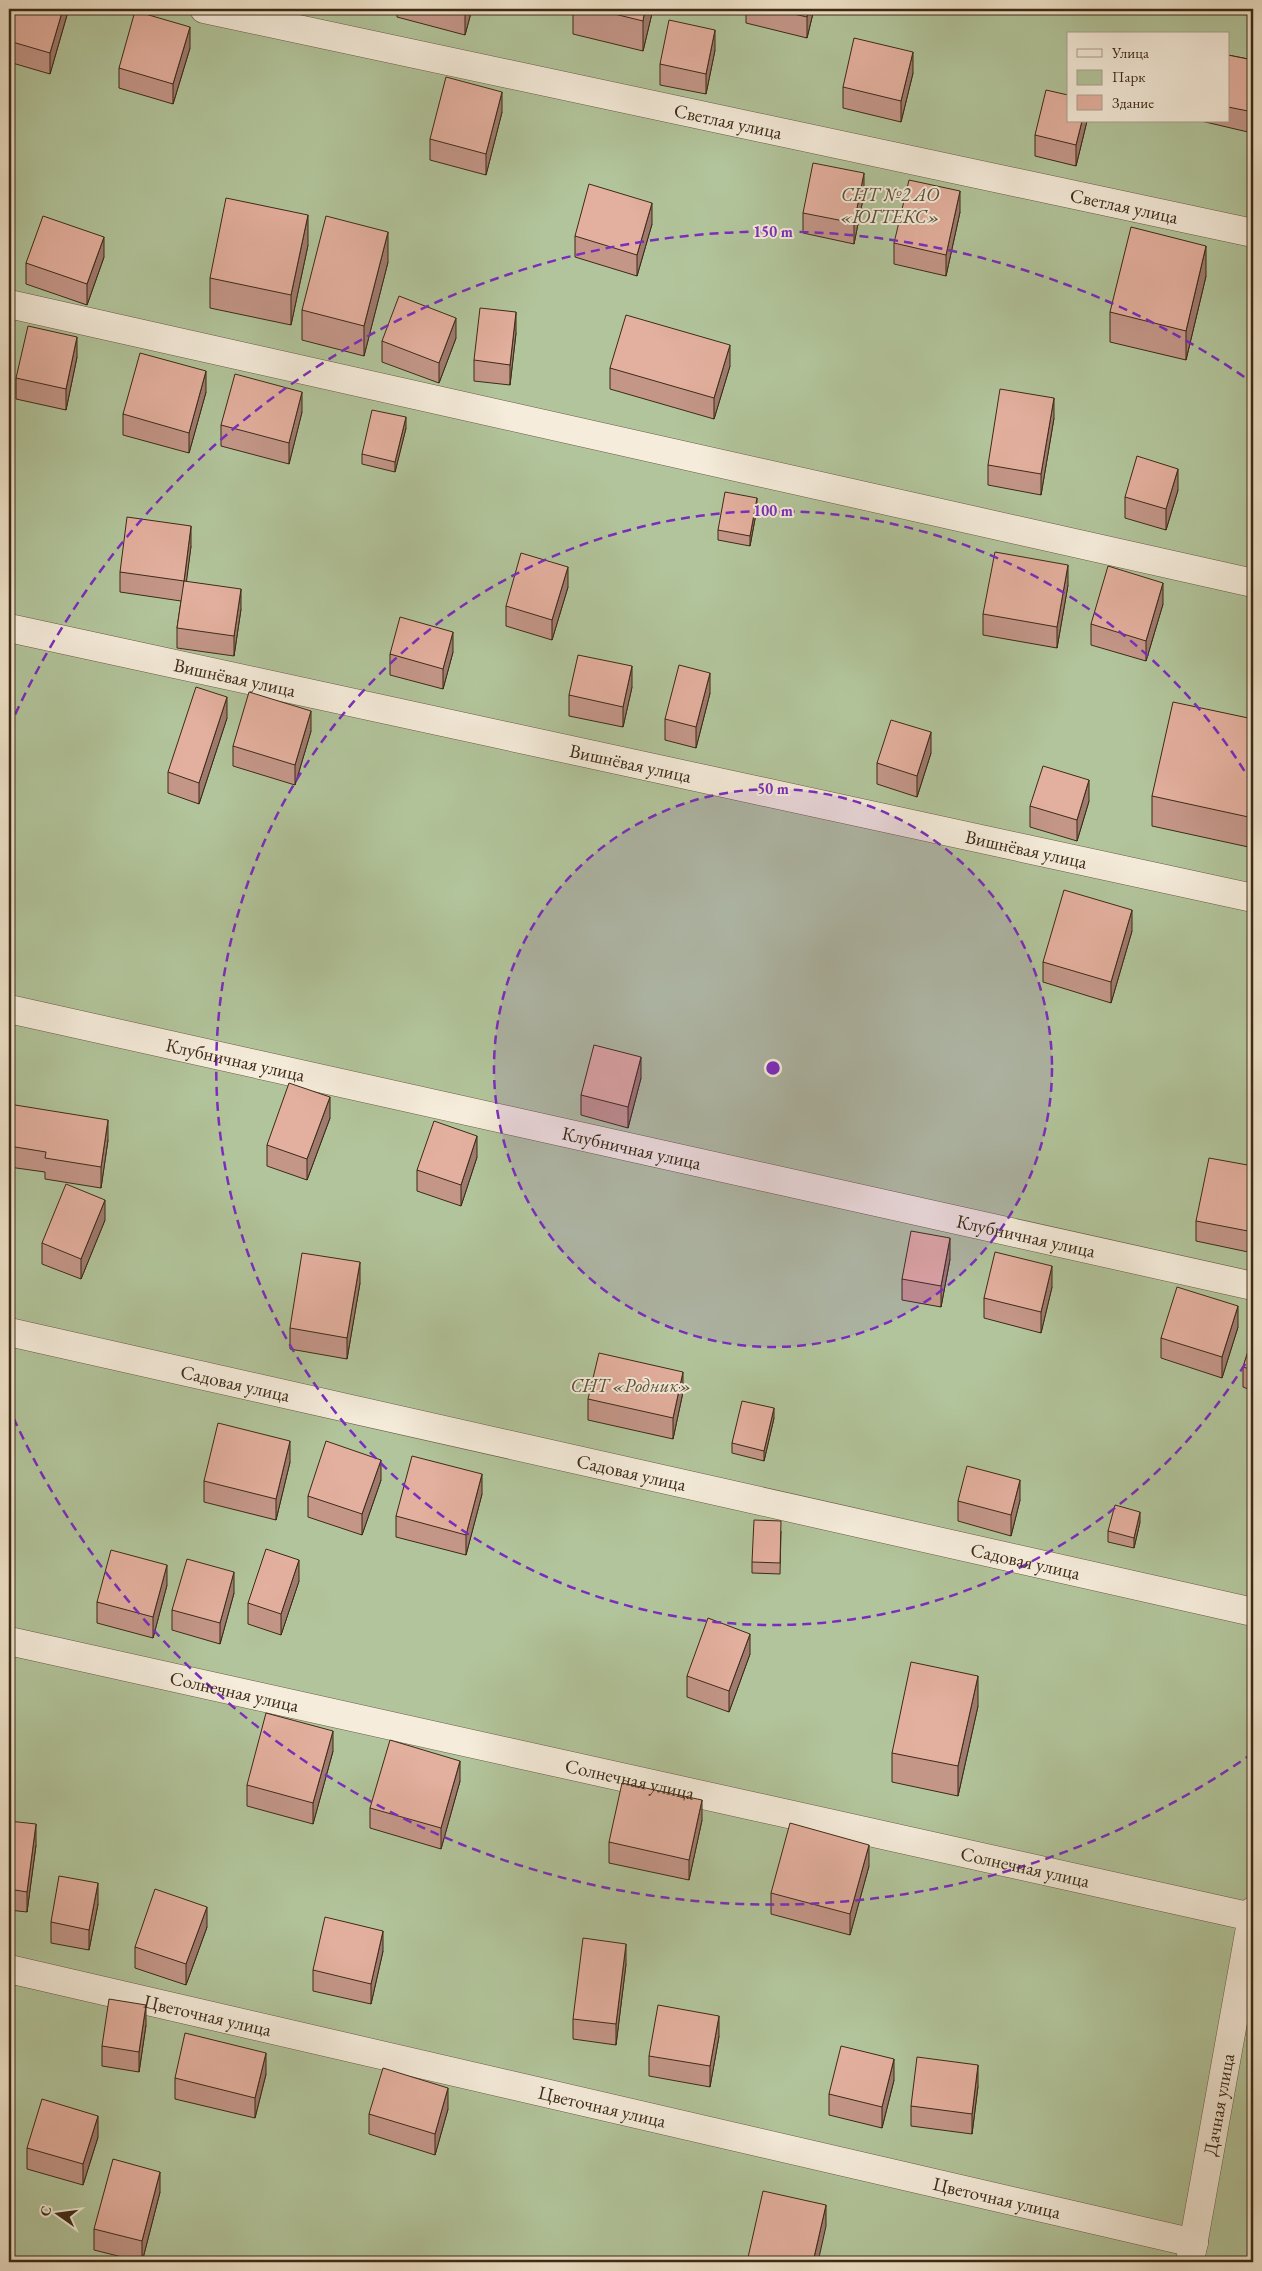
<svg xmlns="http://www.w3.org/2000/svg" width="1262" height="2271" font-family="'EB Garamond',serif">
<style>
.green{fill:#b2c49b;stroke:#777759;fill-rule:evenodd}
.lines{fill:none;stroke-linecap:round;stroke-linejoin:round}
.minor-casing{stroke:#695843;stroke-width:29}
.minor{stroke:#f5ecdb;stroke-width:28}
.wall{fill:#c39688;stroke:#3c2a17}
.shaded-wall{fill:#9f7a6f;stroke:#3c2a17}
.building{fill:#e3af9e;stroke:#3c2a17}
.ring{fill:none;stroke:#7b2cbf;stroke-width:2.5;stroke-dasharray:9 6}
.labels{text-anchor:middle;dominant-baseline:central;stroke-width:4;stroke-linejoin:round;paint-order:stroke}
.street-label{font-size:19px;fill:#3c2a17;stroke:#f5ecdb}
.park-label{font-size:19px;font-style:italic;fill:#5a5038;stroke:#f5ecdb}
.centre{fill:#7b2cbf;stroke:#f5ecdb;stroke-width:2.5}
.ring-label{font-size:15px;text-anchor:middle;font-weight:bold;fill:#7b2cbf;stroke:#f5ecdb;stroke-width:4;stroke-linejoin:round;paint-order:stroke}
</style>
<rect width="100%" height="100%" fill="#efe2c8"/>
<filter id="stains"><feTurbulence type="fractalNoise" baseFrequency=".004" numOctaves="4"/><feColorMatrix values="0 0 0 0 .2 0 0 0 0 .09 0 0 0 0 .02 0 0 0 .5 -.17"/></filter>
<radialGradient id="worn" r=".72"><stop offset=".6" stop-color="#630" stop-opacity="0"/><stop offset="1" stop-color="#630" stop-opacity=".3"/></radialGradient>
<path class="green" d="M9,9H1253V2262H9ZM1068,34H1228V121H1068Z"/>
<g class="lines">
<g class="minor-casing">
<g id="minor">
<path id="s1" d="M204,9L1253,233"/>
<polyline points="9,304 1253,583"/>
<path id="s2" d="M9,628L1253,898"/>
<path id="s3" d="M9,1009L1253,1286"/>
<path id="s4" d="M9,1332L1253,1612"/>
<path id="s5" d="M9,1641L1252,1917"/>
<path id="s6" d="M9,1969L1194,2243"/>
<path id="s7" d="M1190,2262L1253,1911"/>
</g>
</g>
<use href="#minor" class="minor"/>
</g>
<g class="wall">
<polygon points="9,9 67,9 67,15 50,74 9,62"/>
<polygon points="397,9 472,9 465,35 397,17"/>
<polygon points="573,9 653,9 643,51 573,34"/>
<polygon points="746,9 814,9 807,38 746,23"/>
<polygon points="190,48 173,104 119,88 119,68"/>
<polygon points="715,50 706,94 660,85 660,64"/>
<polygon points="1228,55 1253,60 1253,110 1248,132 1201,121 1228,121"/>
<polygon points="913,73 901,122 843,108 843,87"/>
<polygon points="502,112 486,175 430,160 430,139"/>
<polygon points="1068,121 1087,121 1076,166 1035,156 1035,135"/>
<polygon points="864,194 854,244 803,233 803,213"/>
<polygon points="960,212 946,276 894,264 894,243"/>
<polygon points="652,224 637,276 575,257 575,236"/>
<polygon points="308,245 291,325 210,308 210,278"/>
<polygon points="104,257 87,305 26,284 26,263"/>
<polygon points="388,262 364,356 302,340 302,310"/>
<polygon points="1206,276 1186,360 1110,342 1110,312"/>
<polygon points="516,333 510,385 474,381 474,360"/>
<polygon points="456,338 439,383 382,362 382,341"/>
<polygon points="77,357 66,410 16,399 16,378"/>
<polygon points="730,366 714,419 610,389 610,368"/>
<polygon points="206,392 189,453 123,435 123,414"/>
<polygon points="302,412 289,464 221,446 221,425"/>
<polygon points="1054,418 1041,495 988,485 988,465"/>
<polygon points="406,428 395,472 362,464 362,454"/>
<polygon points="1178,490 1166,530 1125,518 1125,497"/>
<polygon points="757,508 750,546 718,540 718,530"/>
<polygon points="191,546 186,581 241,609 234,656 177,648 177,628 181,601 120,592 120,572"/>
<polygon points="1068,585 1057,648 983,635 983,614"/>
<polygon points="568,587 552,640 506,626 506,606"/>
<polygon points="1163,604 1146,661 1091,645 1091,624"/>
<polygon points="453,652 443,689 390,675 390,654"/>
<polygon points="632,687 623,727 569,716 569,695"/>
<polygon points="710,693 696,748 665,740 665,719"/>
<polygon points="227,718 199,804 168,793 168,772"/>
<polygon points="1253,719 1253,848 1152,826 1152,796"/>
<polygon points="311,731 295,785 233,766 233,746"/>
<polygon points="931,753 917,797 877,784 877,763"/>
<polygon points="1089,801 1077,841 1030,827 1030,806"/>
<polygon points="1132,931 1111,1003 1043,982 1043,962"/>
<polygon points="641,1078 628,1128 581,1115 581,1095"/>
<polygon points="9,1104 108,1140 101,1188 45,1179 45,1172 9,1167"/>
<polygon points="330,1118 307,1180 267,1166 267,1145"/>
<polygon points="477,1157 461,1206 417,1191 417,1170"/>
<polygon points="1253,1166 1253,1253 1196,1241 1196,1221"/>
<polygon points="105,1220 81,1279 42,1264 42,1243"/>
<polygon points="950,1259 941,1307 902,1300 902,1279"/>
<polygon points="360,1283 347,1359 290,1349 290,1328"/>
<polygon points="1052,1287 1041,1333 984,1318 984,1298"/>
<polygon points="1238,1327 1222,1378 1161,1358 1161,1338"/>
<polygon points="1253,1336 1253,1391 1243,1387 1243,1367"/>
<polygon points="683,1392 673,1439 588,1420 588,1399"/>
<polygon points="774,1418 764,1461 732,1453 732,1443"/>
<polygon points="290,1462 276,1520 204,1502 204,1481"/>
<polygon points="381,1480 362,1535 308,1517 308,1496"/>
<polygon points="482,1494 466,1555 396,1537 396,1516"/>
<polygon points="1020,1500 1011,1536 958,1521 958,1501"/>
<polygon points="1140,1522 1134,1548 1108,1542 1108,1531"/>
<polygon points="781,1531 780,1574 752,1573 752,1562"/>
<polygon points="299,1581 281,1635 248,1624 248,1603"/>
<polygon points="167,1585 153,1638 97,1623 97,1602"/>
<polygon points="234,1593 220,1644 172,1630 172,1610"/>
<polygon points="750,1654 729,1712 687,1697 687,1676"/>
<polygon points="978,1706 958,1796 892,1782 892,1753"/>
<polygon points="333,1751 313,1824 247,1806 247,1785"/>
<polygon points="460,1781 441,1849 370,1828 370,1808"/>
<polygon points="702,1820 689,1880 609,1863 609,1842"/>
<polygon points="9,1821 36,1845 27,1912 9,1910"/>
<polygon points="869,1866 850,1935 771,1914 771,1893"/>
<polygon points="98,1904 89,1950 51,1943 51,1922"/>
<polygon points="207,1927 186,1985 135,1968 135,1947"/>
<polygon points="383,1951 371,2004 313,1991 313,1970"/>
<polygon points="626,1964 616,2045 573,2039 573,2019"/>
<polygon points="146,2025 139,2072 102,2066 102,2046"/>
<polygon points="719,2036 710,2087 649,2076 649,2056"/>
<polygon points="266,2074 255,2118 175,2099 175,2078"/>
<polygon points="894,2080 882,2128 829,2115 829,2094"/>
<polygon points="978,2086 972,2134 911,2126 911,2106"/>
<polygon points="448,2109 435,2155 369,2134 369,2114"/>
<polygon points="98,2137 83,2185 27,2169 27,2148"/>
<polygon points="160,2192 142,2262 94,2250 94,2229"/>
</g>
<g class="shaded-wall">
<polygon points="63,9 67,9 67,15 50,74 50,53"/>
<polygon points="465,9 472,9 465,35"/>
<polygon points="645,9 653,9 643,51 643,21"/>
<polygon points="809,9 814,9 807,38 807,17"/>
<polygon points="190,27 190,48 173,104 173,84"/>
<polygon points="715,30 715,50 706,94 706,74"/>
<polygon points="913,52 913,73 901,122 901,101"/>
<polygon points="1253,90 1253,110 1248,132 1248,111"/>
<polygon points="502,92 502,112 486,175 486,154"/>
<polygon points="1082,121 1087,121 1076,166 1076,145"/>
<polygon points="864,173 864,194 854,244 854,223"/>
<polygon points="960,191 960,212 946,276 946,255"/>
<polygon points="652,203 652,224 637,276 637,255"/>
<polygon points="308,215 308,245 291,325 291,295"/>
<polygon points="388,232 388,262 364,356 364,326"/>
<polygon points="104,237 104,257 87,305 87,284"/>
<polygon points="1206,246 1206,276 1186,360 1186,331"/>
<polygon points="516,312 516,333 510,385 510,365"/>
<polygon points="456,318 456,338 439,383 439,363"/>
<polygon points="77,337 77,357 66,410 66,389"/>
<polygon points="730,345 730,366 714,419 714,398"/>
<polygon points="206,371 206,392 189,453 189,433"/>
<polygon points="302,392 302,412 289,464 289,443"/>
<polygon points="1054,398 1054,418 1041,495 1041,474"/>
<polygon points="406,417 406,428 395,472 395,462"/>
<polygon points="1178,469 1178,490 1166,530 1166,509"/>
<polygon points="757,498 757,508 750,546 750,536"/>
<polygon points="191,526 191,546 184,601 184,581"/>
<polygon points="1068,565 1068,585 1057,648 1057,627"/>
<polygon points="568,567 568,587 552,640 552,620"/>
<polygon points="1163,583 1163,604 1146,661 1146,641"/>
<polygon points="241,589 241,609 234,656 234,636"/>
<polygon points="453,632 453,652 443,689 443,669"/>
<polygon points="632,666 632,687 623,727 623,707"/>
<polygon points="710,673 710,693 696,748 696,727"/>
<polygon points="227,697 227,718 199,804 199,783"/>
<polygon points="311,711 311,731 295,785 295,765"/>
<polygon points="931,732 931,753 917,797 917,776"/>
<polygon points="1089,780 1089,801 1077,841 1077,820"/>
<polygon points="1132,910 1132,931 1111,1003 1111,982"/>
<polygon points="641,1057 641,1078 628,1128 628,1107"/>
<polygon points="330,1097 330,1118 307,1180 307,1159"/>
<polygon points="108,1120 108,1140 101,1188 101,1167"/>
<polygon points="477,1136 477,1157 461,1206 461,1185"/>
<polygon points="105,1200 105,1220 81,1279 81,1259"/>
<polygon points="950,1238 950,1259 941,1307 941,1286"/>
<polygon points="360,1262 360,1283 347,1359 347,1338"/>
<polygon points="1052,1266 1052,1287 1041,1333 1041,1312"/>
<polygon points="1238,1306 1238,1327 1222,1378 1222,1357"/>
<polygon points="683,1372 683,1392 673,1439 673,1418"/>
<polygon points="774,1408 774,1418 764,1461 764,1451"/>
<polygon points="290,1441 290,1462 276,1520 276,1499"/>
<polygon points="381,1460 381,1480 362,1535 362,1514"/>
<polygon points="482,1474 482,1494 466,1555 466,1535"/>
<polygon points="1020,1480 1020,1500 1011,1536 1011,1515"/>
<polygon points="1140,1512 1140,1522 1134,1548 1134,1538"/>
<polygon points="299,1560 299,1581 281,1635 281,1614"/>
<polygon points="167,1565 167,1585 153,1638 153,1617"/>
<polygon points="234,1572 234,1593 220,1644 220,1623"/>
<polygon points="750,1634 750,1654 729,1712 729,1691"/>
<polygon points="978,1676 978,1706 958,1796 958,1766"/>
<polygon points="333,1731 333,1751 313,1824 313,1803"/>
<polygon points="460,1761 460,1781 441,1849 441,1828"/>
<polygon points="702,1800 702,1820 689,1880 689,1860"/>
<polygon points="36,1824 36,1845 27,1912 27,1892"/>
<polygon points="869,1845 869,1866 850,1935 850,1914"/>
<polygon points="98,1883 98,1904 89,1950 89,1930"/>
<polygon points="207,1907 207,1927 186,1985 186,1964"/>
<polygon points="383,1931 383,1951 371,2004 371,1984"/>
<polygon points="626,1944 626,1964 616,2045 616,2024"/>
<polygon points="146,2005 146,2025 139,2072 139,2052"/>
<polygon points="719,2016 719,2036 710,2087 710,2066"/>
<polygon points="266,2053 266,2074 255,2118 255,2098"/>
<polygon points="894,2059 894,2080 882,2128 882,2107"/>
<polygon points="978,2065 978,2086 972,2134 972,2114"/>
<polygon points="448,2088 448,2109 435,2155 435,2134"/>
<polygon points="98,2116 98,2137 83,2185 83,2164"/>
<polygon points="160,2172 160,2192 142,2262 142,2241"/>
<polygon points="826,2205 826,2226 818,2262 813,2262"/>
</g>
<g class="building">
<polygon points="9,9 63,9 50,53 9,41"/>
<polygon points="594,9 645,9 643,21"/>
<polygon points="772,9 809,9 807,17"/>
<polygon points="135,11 190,27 173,84 119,68"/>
<polygon points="669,20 715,30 706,74 660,64"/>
<polygon points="854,38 913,52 901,101 843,87"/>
<polygon points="1228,55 1253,60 1253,90 1248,111 1228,107"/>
<polygon points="446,77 502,92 486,154 430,139"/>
<polygon points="1046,90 1068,95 1068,121 1082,121 1076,145 1035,135"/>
<polygon points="813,163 864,173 854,223 803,213"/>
<polygon points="909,180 960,191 946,255 894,243"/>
<polygon points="589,184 652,203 637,255 575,236"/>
<polygon points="226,198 308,215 291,295 210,278"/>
<polygon points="43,216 104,237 87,284 26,263"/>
<polygon points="326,216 388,232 364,326 302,310"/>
<polygon points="1131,227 1206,246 1186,331 1110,312"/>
<polygon points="399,296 456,318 439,363 382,341"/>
<polygon points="480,308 516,312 510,365 474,360"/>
<polygon points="626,315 730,345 714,398 610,368"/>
<polygon points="28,326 77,337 66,389 16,378"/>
<polygon points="140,353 206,371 189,433 123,414"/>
<polygon points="235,374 302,392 289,443 221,425"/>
<polygon points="1000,389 1054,398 1041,474 988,465"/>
<polygon points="372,410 406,417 395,462 362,454"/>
<polygon points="1137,456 1178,469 1166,509 1125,497"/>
<polygon points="725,492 757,498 750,536 718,530"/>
<polygon points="127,517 191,526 184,581 241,589 234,636 177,628 184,581 120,572"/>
<polygon points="995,552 1068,565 1057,627 983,614"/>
<polygon points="521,553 568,567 552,620 506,606"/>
<polygon points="1108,566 1163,583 1146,641 1091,624"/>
<polygon points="400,617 453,632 443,669 390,654"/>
<polygon points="578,655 632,666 623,707 569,695"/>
<polygon points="679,665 710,673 696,727 665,719"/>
<polygon points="196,687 227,697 199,783 168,772"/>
<polygon points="249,692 311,711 295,765 233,746"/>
<polygon points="1173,702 1253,719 1253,818 1152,796"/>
<polygon points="891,720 931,732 917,776 877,763"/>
<polygon points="1043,766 1089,780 1077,820 1030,806"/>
<polygon points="1064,890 1132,910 1111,982 1043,962"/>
<polygon points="594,1045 641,1057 628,1107 581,1095"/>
<polygon points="289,1083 330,1097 307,1159 267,1145"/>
<polygon points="9,1104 108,1120 101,1167 45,1158 46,1152 9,1146"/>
<polygon points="434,1121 477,1136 461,1185 417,1170"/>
<polygon points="1209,1158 1253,1166 1253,1232 1196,1221"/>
<polygon points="66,1184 105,1200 81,1259 42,1243"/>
<polygon points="911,1231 950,1238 941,1286 902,1279"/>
<polygon points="995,1252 1052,1266 1041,1312 984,1298"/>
<polygon points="302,1253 360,1262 347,1338 290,1328"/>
<polygon points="1177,1287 1238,1306 1222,1357 1161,1338"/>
<polygon points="1253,1336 1253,1370 1243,1367"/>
<polygon points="599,1353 683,1372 673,1418 588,1399"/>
<polygon points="742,1401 774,1408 764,1451 732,1443"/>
<polygon points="218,1423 290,1441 276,1499 204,1481"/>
<polygon points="326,1441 381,1460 362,1514 308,1496"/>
<polygon points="412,1456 482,1474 466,1535 396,1516"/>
<polygon points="967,1466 1020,1480 1011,1515 958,1501"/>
<polygon points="1115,1505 1140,1512 1134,1538 1108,1531"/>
<polygon points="754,1520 781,1521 780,1563 752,1562"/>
<polygon points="266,1549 299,1560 281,1614 248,1603"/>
<polygon points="111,1550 167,1565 153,1617 97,1602"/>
<polygon points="187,1559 234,1572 220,1623 172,1610"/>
<polygon points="708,1618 750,1634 729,1691 687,1676"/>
<polygon points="911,1662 978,1676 958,1766 892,1753"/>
<polygon points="266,1713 333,1731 313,1803 247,1785"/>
<polygon points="390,1740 460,1761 441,1828 370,1808"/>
<polygon points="622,1783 702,1800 689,1860 609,1842"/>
<polygon points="9,1821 36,1824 27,1892 9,1889"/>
<polygon points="790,1823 869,1845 850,1914 771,1893"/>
<polygon points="59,1876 98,1883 89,1930 51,1922"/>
<polygon points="155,1889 207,1907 186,1964 135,1947"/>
<polygon points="325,1917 383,1931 371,1984 313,1970"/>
<polygon points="583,1938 626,1944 616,2024 573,2019"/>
<polygon points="109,1999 146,2005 139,2052 102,2046"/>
<polygon points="658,2005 719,2016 710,2066 649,2056"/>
<polygon points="185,2033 266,2053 255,2098 175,2078"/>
<polygon points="841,2046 894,2059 882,2107 829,2094"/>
<polygon points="917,2057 978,2065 972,2114 911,2106"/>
<polygon points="383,2068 448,2088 435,2134 369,2114"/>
<polygon points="42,2099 98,2116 83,2164 27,2148"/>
<polygon points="113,2159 160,2172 142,2241 94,2229"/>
<polygon points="763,2191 826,2205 813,2262 747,2262"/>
</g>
<circle cx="773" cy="1068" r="279" fill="#7b2cbf" fill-opacity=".12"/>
<g class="ring">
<circle cx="773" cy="1068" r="279"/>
<path d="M1253 1351A557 557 0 1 1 1253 785"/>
<path d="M1253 1753A836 836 0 0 1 9 1408M9 728A836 836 0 0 1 1253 383"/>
</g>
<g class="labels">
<g class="street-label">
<text stroke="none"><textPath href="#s1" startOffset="536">Светлая улица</textPath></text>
<text stroke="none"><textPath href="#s1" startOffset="941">Светлая улица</textPath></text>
<text stroke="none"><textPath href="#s2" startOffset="231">Вишнёвая улица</textPath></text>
<text stroke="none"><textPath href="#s2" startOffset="636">Вишнёвая улица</textPath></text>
<text stroke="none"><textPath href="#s2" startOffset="1041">Вишнёвая улица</textPath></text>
<text stroke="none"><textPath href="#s3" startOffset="232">Клубничная улица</textPath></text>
<text stroke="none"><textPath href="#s3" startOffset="638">Клубничная улица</textPath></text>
<text stroke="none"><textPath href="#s3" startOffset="1042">Клубничная улица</textPath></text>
<text stroke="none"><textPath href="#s4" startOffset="232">Садовая улица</textPath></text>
<text stroke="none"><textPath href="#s4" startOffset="638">Садовая улица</textPath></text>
<text stroke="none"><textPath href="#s4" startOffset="1042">Садовая улица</textPath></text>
<text stroke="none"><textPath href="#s5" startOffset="231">Солнечная улица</textPath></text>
<text stroke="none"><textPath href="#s5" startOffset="636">Солнечная улица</textPath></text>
<text stroke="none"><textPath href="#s5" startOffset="1041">Солнечная улица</textPath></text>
<text stroke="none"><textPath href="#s6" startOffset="204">Цветочная улица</textPath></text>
<text stroke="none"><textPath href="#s7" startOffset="160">Дачная улица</textPath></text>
<text stroke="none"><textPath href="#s6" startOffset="609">Цветочная улица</textPath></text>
<text stroke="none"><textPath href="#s6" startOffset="1014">Цветочная улица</textPath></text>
</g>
<g class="park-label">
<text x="890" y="194">СНТ №2 АО<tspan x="890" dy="22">«ЮГТЕКС»</tspan></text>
<text x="631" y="1385">СНТ «Родник»</text>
</g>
</g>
<circle cx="773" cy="1068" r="8" class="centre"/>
<g class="ring-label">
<text x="773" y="237">150 m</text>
<text x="773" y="516">100 m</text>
<text x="773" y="794">50 m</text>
</g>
<rect width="1262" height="2271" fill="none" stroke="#efe2c8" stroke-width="30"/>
<rect x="10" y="10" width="1242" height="2251" fill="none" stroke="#3c2a17" stroke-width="2.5"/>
<rect x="15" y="15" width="1232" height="2241" fill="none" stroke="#3c2a17"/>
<rect x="1067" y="32" width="162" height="90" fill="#f5ecdb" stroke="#ab9e8d"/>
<rect x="1077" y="49" width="25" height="8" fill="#f5ecdb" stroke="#ab9e8d"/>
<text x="1112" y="58" font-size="15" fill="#3c2a17">Улица</text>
<rect x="1077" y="70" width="25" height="15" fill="#b2c49b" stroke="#ab9e8d"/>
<text x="1112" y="82" font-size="15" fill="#3c2a17">Парк</text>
<rect x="1077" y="95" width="25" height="15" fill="#e3af9e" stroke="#ab9e8d"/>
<text x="1112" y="108" font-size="15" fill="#3c2a17">Здание</text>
<g transform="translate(58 2214) rotate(284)" stroke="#f5ecdb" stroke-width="4" paint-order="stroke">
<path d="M0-4L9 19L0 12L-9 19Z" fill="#3c2a17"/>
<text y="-8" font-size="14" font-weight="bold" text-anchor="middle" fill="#3c2a17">С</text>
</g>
<rect width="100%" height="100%" filter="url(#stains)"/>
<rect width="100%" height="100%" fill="url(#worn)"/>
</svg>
